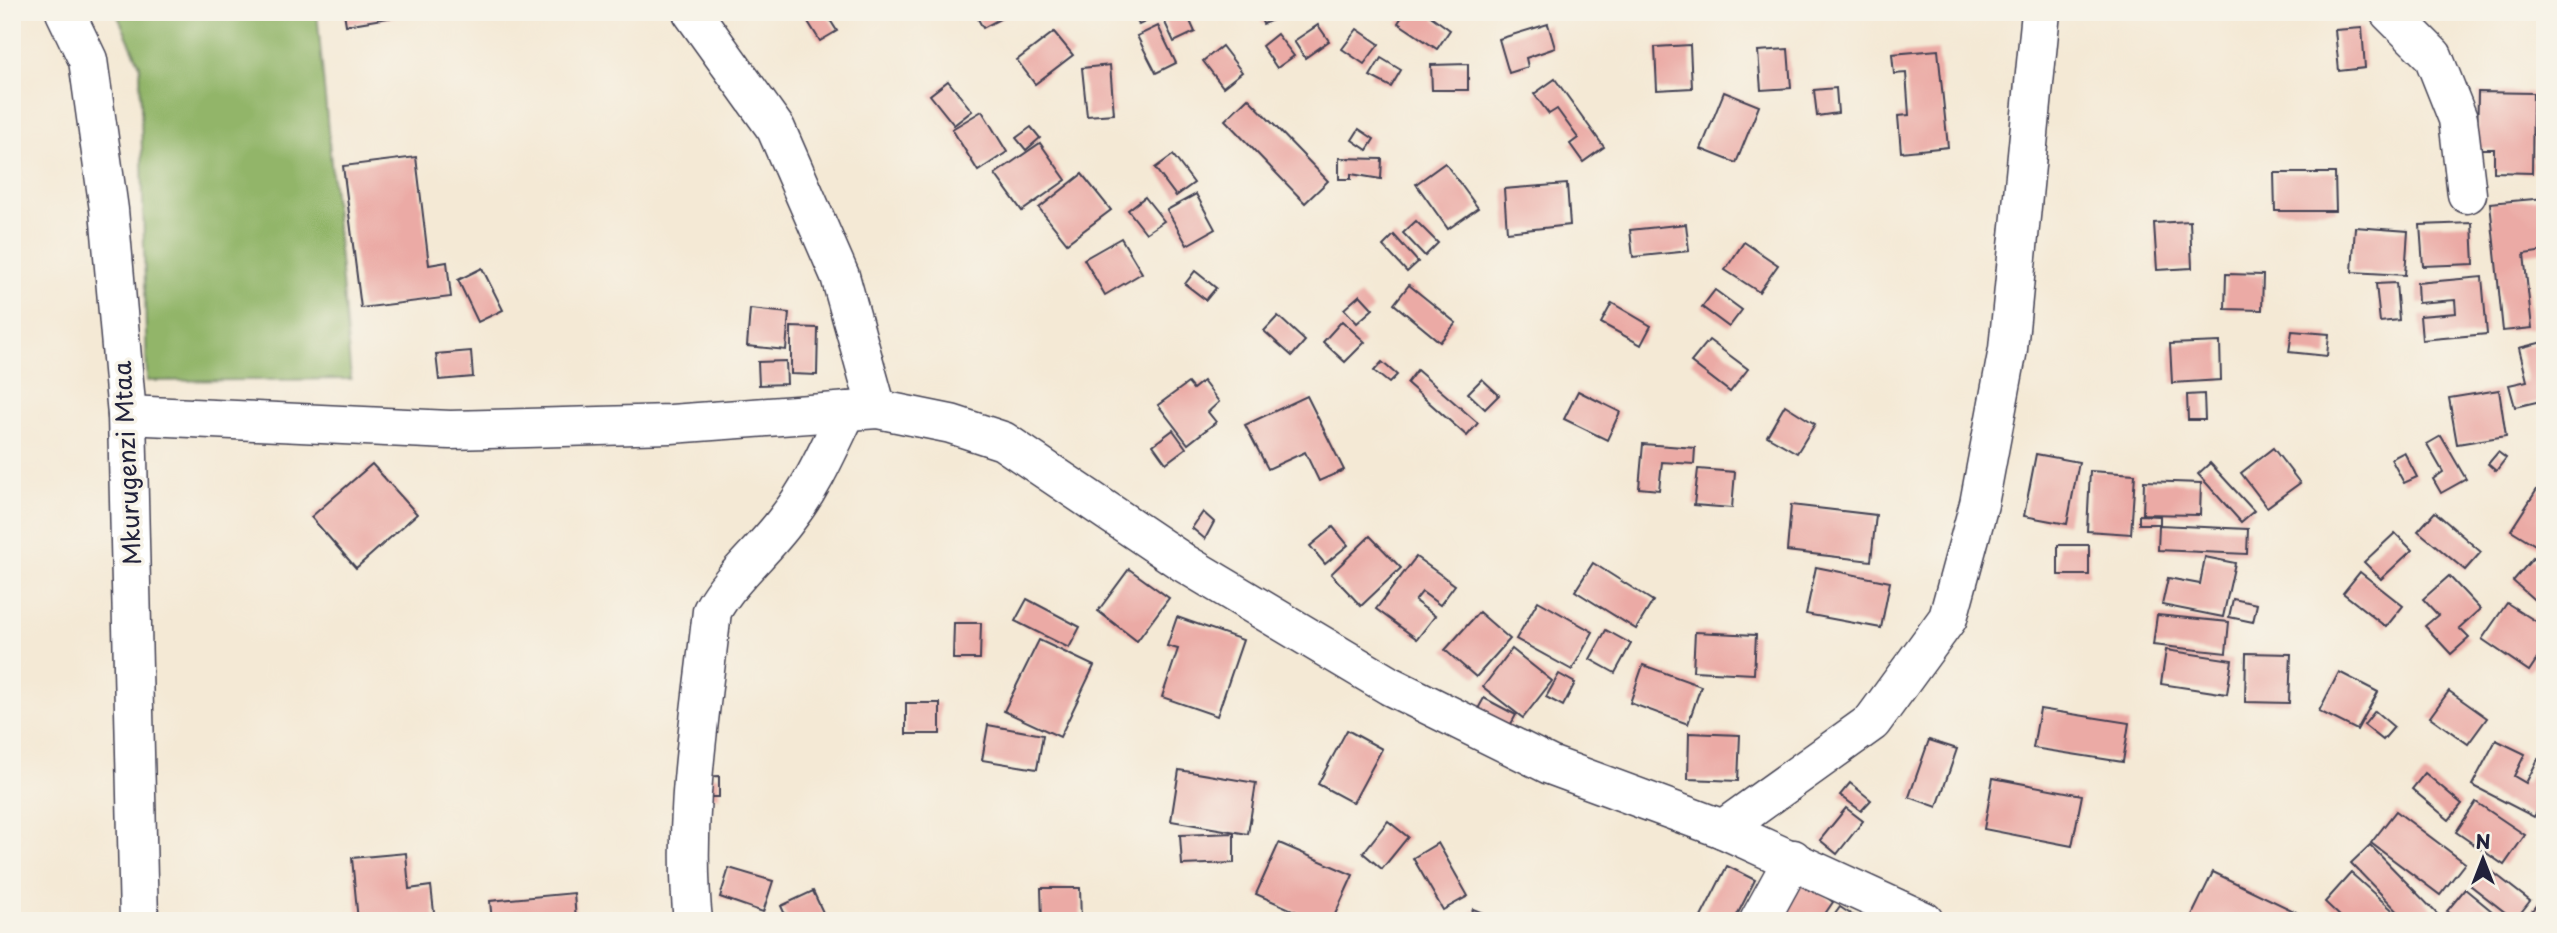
<svg xmlns="http://www.w3.org/2000/svg" width="2557" height="933" font-family="'Playpen Sans',sans-serif">
<style>
.forest{fill:#92b569;stroke:#5a6c52;stroke-width:2}
.building{fill:#ebaaa5}
.lines{fill:none;stroke-linecap:round;stroke-linejoin:round}
.minor-casing{stroke:#424052;stroke-width:41}
.minor{stroke:#fff;stroke-width:38}
.labels{text-anchor:middle;dominant-baseline:central;stroke-width:7;stroke-linejoin:round;paint-order:stroke}
.street-label{font-size:24px;fill:#22223b;stroke:#f7f3e8}
</style>
<rect width="100%" height="100%" fill="#f7f3e8"/>
<filter id="ink" filterUnits="userSpaceOnUse"><feTurbulence type="fractalNoise" baseFrequency=".0143" numOctaves="2"/><feDisplacementMap in="SourceGraphic" scale="14" xChannelSelector="R" yChannelSelector="G"/><feConvolveMatrix kernelMatrix="1 2 1 2 8 2 1 2 1" color-interpolation-filters="sRGB"/></filter>
<filter id="wash" filterUnits="userSpaceOnUse"><feTurbulence type="fractalNoise" baseFrequency=".00686" numOctaves="4" result="noise"/><feDisplacementMap in="SourceGraphic" scale="28" xChannelSelector="R" yChannelSelector="G"/><feGaussianBlur stdDeviation="1.57" result="paint"/><feColorMatrix in="noise" values="0 0 0 0 0 0 0 0 0 0 0 0 0 0 0 0 0 1.4 0 .05"/><feComposite in="paint" operator="in"/></filter>
<g filter="url(#wash)">
<rect width="100%" height="100%" fill="#f4e9d5"/>
<polygon class="forest" points="116,12 317,12 351,379 147,381 140,65"/>
<g id="blocks">
<g class="building">
<polygon points="344,12 412,12 412,14 346,25"/>
<polygon points="802,12 825,12 837,31 820,41"/>
<polygon points="974,12 1013,12 983,28"/>
<polygon points="1133,12 1186,12 1195,32 1174,42 1161,14 1139,25"/>
<polygon points="1258,12 1292,12 1263,24"/>
<polygon points="1405,12 1425,12 1450,30 1437,49 1398,23"/>
<polygon points="1548,24 1555,48 1526,58 1528,67 1509,73 1499,39"/>
<polygon points="1318,25 1329,41 1305,58 1294,41"/>
<polygon points="1158,26 1176,63 1156,73 1137,36"/>
<polygon points="2362,28 2365,68 2339,71 2335,30"/>
<polygon points="1357,29 1379,44 1364,64 1342,49"/>
<polygon points="1054,32 1073,55 1035,84 1017,60"/>
<polygon points="1277,34 1294,56 1277,68 1262,46"/>
<polygon points="1690,45 1692,88 1657,90 1655,47"/>
<polygon points="1222,46 1242,72 1223,87 1203,61"/>
<polygon points="1788,49 1791,88 1761,90 1758,51"/>
<polygon points="1938,50 1948,147 1901,152 1898,116 1909,115 1906,73 1894,74 1892,54"/>
<polygon points="1381,58 1401,70 1391,87 1370,76"/>
<polygon points="1468,64 1468,90 1432,90 1431,65"/>
<polygon points="1110,65 1114,114 1087,116 1082,68"/>
<polygon points="1555,79 1604,147 1583,162 1570,144 1578,138 1557,109 1549,114 1534,94"/>
<polygon points="948,81 972,111 954,125 930,95"/>
<polygon points="1836,88 1838,113 1817,116 1814,90"/>
<polygon points="1724,92 1759,106 1736,163 1701,149"/>
<polygon points="2478,92 2533,93 2532,173 2494,172 2494,149 2477,149"/>
<polygon points="1248,98 1328,181 1305,203 1225,120"/>
<polygon points="982,111 1007,152 978,171 952,129"/>
<polygon points="1031,127 1040,138 1026,150 1016,138"/>
<polygon points="1359,129 1374,139 1367,150 1352,140"/>
<polygon points="1040,143 1066,180 1022,211 995,174"/>
<polygon points="1173,155 1194,183 1176,196 1155,168"/>
<polygon points="416,157 429,265 447,262 451,297 361,308 343,166"/>
<polygon points="1339,158 1382,159 1381,179 1351,174 1351,179 1339,179"/>
<polygon points="1445,163 1478,208 1448,229 1416,184"/>
<polygon points="2274,173 2335,173 2336,211 2275,211"/>
<polygon points="1082,174 1111,210 1067,243 1039,208"/>
<polygon points="1567,184 1570,225 1507,232 1504,189"/>
<polygon points="1196,194 1215,229 1187,245 1167,210"/>
<polygon points="1145,197 1164,221 1146,233 1128,210"/>
<polygon points="2545,198 2545,251 2524,254 2532,328 2503,331 2490,203"/>
<polygon points="1416,221 1438,243 1425,256 1403,233"/>
<polygon points="2190,221 2192,268 2157,270 2154,223"/>
<polygon points="2472,223 2474,264 2423,266 2420,225"/>
<polygon points="1686,224 1689,251 1633,257 1630,230"/>
<polygon points="2355,227 2408,231 2405,275 2352,272"/>
<polygon points="1394,235 1418,262 1407,272 1383,246"/>
<polygon points="1121,238 1142,273 1105,295 1084,259"/>
<polygon points="1744,242 1778,265 1759,292 1725,270"/>
<polygon points="482,268 503,310 478,322 458,280"/>
<polygon points="1195,271 1216,288 1206,300 1185,284"/>
<polygon points="2226,274 2263,275 2262,310 2225,309"/>
<polygon points="2482,277 2487,334 2422,340 2420,316 2456,313 2455,300 2418,303 2417,283"/>
<polygon points="2396,283 2399,320 2380,322 2376,284"/>
<polygon points="1409,285 1456,323 1440,342 1394,304"/>
<polygon points="1715,290 1742,310 1729,327 1702,307"/>
<polygon points="1360,295 1373,309 1357,323 1344,309"/>
<polygon points="1612,303 1651,326 1641,345 1601,323"/>
<polygon points="750,309 789,313 786,350 747,346"/>
<polygon points="1278,316 1305,341 1292,356 1264,331"/>
<polygon points="1342,321 1365,342 1345,362 1323,342"/>
<polygon points="791,327 818,328 817,375 791,374"/>
<polygon points="2292,331 2329,334 2327,356 2289,352"/>
<polygon points="1709,340 1748,369 1730,392 1691,362"/>
<polygon points="2220,342 2221,380 2172,383 2170,344"/>
<polygon points="2543,342 2545,400 2515,407 2509,385 2527,381 2519,348"/>
<polygon points="471,351 473,377 439,380 436,354"/>
<polygon points="786,361 787,384 759,385 758,362"/>
<polygon points="1382,362 1397,375 1389,383 1374,371"/>
<polygon points="1417,370 1478,423 1467,436 1407,383"/>
<polygon points="1482,379 1499,395 1485,409 1468,393"/>
<polygon points="1203,381 1219,402 1208,412 1216,422 1188,444 1158,405 1188,383 1193,389"/>
<polygon points="2499,390 2506,436 2457,444 2449,398"/>
<polygon points="1578,391 1620,412 1607,440 1564,419"/>
<polygon points="2204,394 2205,420 2188,420 2187,395"/>
<polygon points="1307,396 1344,470 1319,481 1305,452 1268,469 1245,425"/>
<polygon points="1785,405 1815,424 1797,453 1767,436"/>
<polygon points="1173,430 1186,448 1166,463 1153,445"/>
<polygon points="2441,436 2466,479 2441,493 2433,479 2443,472 2427,444"/>
<polygon points="1643,444 1695,448 1694,464 1662,462 1659,490 1639,488"/>
<polygon points="2273,448 2300,483 2267,507 2241,473"/>
<polygon points="2404,452 2417,477 2404,483 2391,459"/>
<polygon points="2498,452 2506,458 2496,471 2488,464"/>
<polygon points="2036,454 2079,462 2067,524 2024,516"/>
<polygon points="2210,463 2254,511 2241,522 2198,474"/>
<polygon points="372,464 417,514 356,568 311,517"/>
<polygon points="1698,469 1735,472 1732,508 1694,505"/>
<polygon points="2090,471 2135,474 2131,534 2087,531"/>
<polygon points="2144,481 2201,483 2200,515 2143,514"/>
<polygon points="2538,488 2545,493 2545,551 2511,530"/>
<polygon points="1791,505 1876,515 1871,561 1787,551"/>
<polygon points="1203,512 1214,522 1205,539 1192,528"/>
<polygon points="2435,512 2481,552 2465,570 2418,531"/>
<polygon points="2139,515 2160,516 2160,524 2139,524"/>
<polygon points="2159,525 2248,529 2247,554 2158,550"/>
<polygon points="1333,527 1348,545 1325,564 1310,546"/>
<polygon points="2395,533 2412,550 2381,579 2364,562"/>
<polygon points="1370,536 1401,568 1361,606 1331,574"/>
<rect x="2058" y="545" width="31" height="30"/>
<polygon points="1416,557 1455,585 1440,605 1422,592 1415,601 1435,616 1417,639 1376,609"/>
<polygon points="2205,557 2235,563 2223,617 2162,605 2168,578 2200,584"/>
<polygon points="2533,558 2545,568 2545,603 2541,606 2513,581"/>
<polygon points="1593,563 1653,601 1636,629 1575,591"/>
<polygon points="1816,567 1890,582 1881,628 1806,614"/>
<polygon points="1129,569 1169,598 1137,641 1098,611"/>
<polygon points="2360,572 2403,606 2386,627 2343,593"/>
<polygon points="2449,576 2480,609 2459,628 2469,638 2451,654 2425,626 2438,615 2423,599"/>
<polygon points="1027,599 1080,627 1069,648 1015,621"/>
<polygon points="2233,599 2257,604 2253,622 2229,617"/>
<polygon points="1538,601 1593,632 1572,670 1516,639"/>
<polygon points="2507,603 2545,627 2545,647 2529,671 2482,639"/>
<polygon points="1479,612 1510,639 1476,677 1445,650"/>
<polygon points="2157,615 2229,622 2226,653 2153,645"/>
<polygon points="1177,617 1243,640 1217,716 1162,697 1178,649 1167,646"/>
<polygon points="954,623 981,623 980,659 953,659"/>
<polygon points="1606,630 1631,644 1615,673 1590,659"/>
<polygon points="1695,632 1756,635 1754,674 1693,671"/>
<polygon points="1039,640 1094,666 1060,737 1004,711"/>
<polygon points="1512,649 1552,681 1523,718 1483,687"/>
<polygon points="2166,650 2232,660 2227,694 2161,684"/>
<polygon points="2246,653 2291,654 2289,703 2245,702"/>
<polygon points="1643,665 1701,686 1688,724 1630,703"/>
<polygon points="2339,672 2378,692 2357,730 2319,711"/>
<polygon points="1559,674 1575,683 1563,706 1546,697"/>
<polygon points="2449,691 2487,718 2468,744 2430,717"/>
<polygon points="1484,698 1516,715 1506,733 1474,716"/>
<rect x="906" y="703" width="34" height="31"/>
<polygon points="2040,709 2129,723 2123,762 2033,748"/>
<polygon points="2375,711 2394,727 2383,740 2364,725"/>
<polygon points="988,725 1043,735 1037,769 982,760"/>
<polygon points="1347,730 1382,749 1353,803 1318,784"/>
<polygon points="1689,733 1740,735 1738,781 1688,779"/>
<polygon points="1929,740 1957,749 1937,807 1909,797"/>
<polygon points="2496,740 2525,754 2514,776 2526,783 2538,759 2545,762 2545,797 2534,817 2472,785"/>
<polygon points="1179,770 1256,783 1248,834 1171,821"/>
<polygon points="2425,773 2462,804 2449,820 2412,789"/>
<polygon points="719,776 719,797 698,797 698,777"/>
<polygon points="1993,778 2082,795 2072,846 1984,829"/>
<polygon points="1850,783 1871,800 1861,811 1840,795"/>
<polygon points="2476,802 2525,835 2504,865 2456,832"/>
<polygon points="1846,808 1863,821 1837,854 1820,840"/>
<polygon points="2396,811 2465,863 2440,895 2371,843"/>
<polygon points="1388,821 1408,837 1382,869 1363,853"/>
<polygon points="1234,833 1234,863 1182,865 1180,835"/>
<polygon points="1279,843 1353,875 1332,921 1317,921 1256,894"/>
<polygon points="1438,843 1468,896 1443,910 1413,858"/>
<polygon points="2370,845 2444,921 2407,921 2351,863"/>
<polygon points="406,853 409,889 431,886 435,921 358,921 352,858"/>
<polygon points="1727,866 1755,880 1734,921 1704,921 1700,919"/>
<polygon points="2485,866 2530,901 2515,920 2470,885"/>
<polygon points="729,868 773,881 763,912 720,897"/>
<polygon points="2213,872 2296,912 2291,921 2198,921 2191,917"/>
<polygon points="2351,873 2399,916 2395,921 2345,921 2325,902"/>
<polygon points="1803,880 1833,902 1820,921 1774,921"/>
<polygon points="1041,888 1080,888 1081,921 1042,921"/>
<polygon points="2465,889 2504,921 2459,921 2447,911"/>
<polygon points="813,891 827,921 788,921 781,906"/>
<polygon points="574,893 576,921 492,921 490,901"/>
<polygon points="2540,900 2545,903 2545,921 2535,921 2528,916"/>
<polygon points="1840,907 1861,921 1830,921"/>
<polygon points="1473,909 1503,921 1469,921"/>
</g>
</g>
</g>
<g filter="url(#ink)">
<use href="#blocks" fill-opacity="0" stroke="#424052" stroke-width="2"/>
<g class="lines">
<g class="minor-casing">
<g id="minor">
<polyline points="65,12 88,60 109,210 127,415 139,921"/>
<polyline points="692,12 776,129 840,276 877,409"/>
<polyline points="2389,12 2433,56 2458,119 2467,194"/>
<polyline points="127,415 450,430 671,424 877,409 951,424 1003,441 1184,563 1390,686 1550,765 1723,829 1924,921"/>
<polyline points="1723,829 1872,722 1948,618 1979,504 2008,349 2041,12"/>
<path d="M693,921C682,817 701,713 712,611C731,576 764,551 787,519C813,486 829,448 847,411"/>
<polyline points="1759,921 1793,859"/>
</g>
</g>
<use href="#minor" class="minor"/>
</g>
</g>
<g class="labels">
<g class="street-label">
<text transform="translate(126 463) rotate(-93)">Mkurugenzi Mtaa</text>
</g>
</g>
<rect width="2557" height="933" fill="none" stroke="#f7f3e8" stroke-width="42"/>
<g transform="translate(2483 859)" stroke="#f7f3e8" stroke-width="5" paint-order="stroke">
<path d="M0-5L12 26L0 18L-12 26Z" fill="#22223b"/>
<text y="-10" font-size="19" font-weight="bold" text-anchor="middle" fill="#22223b">N</text>
</g>
</svg>
